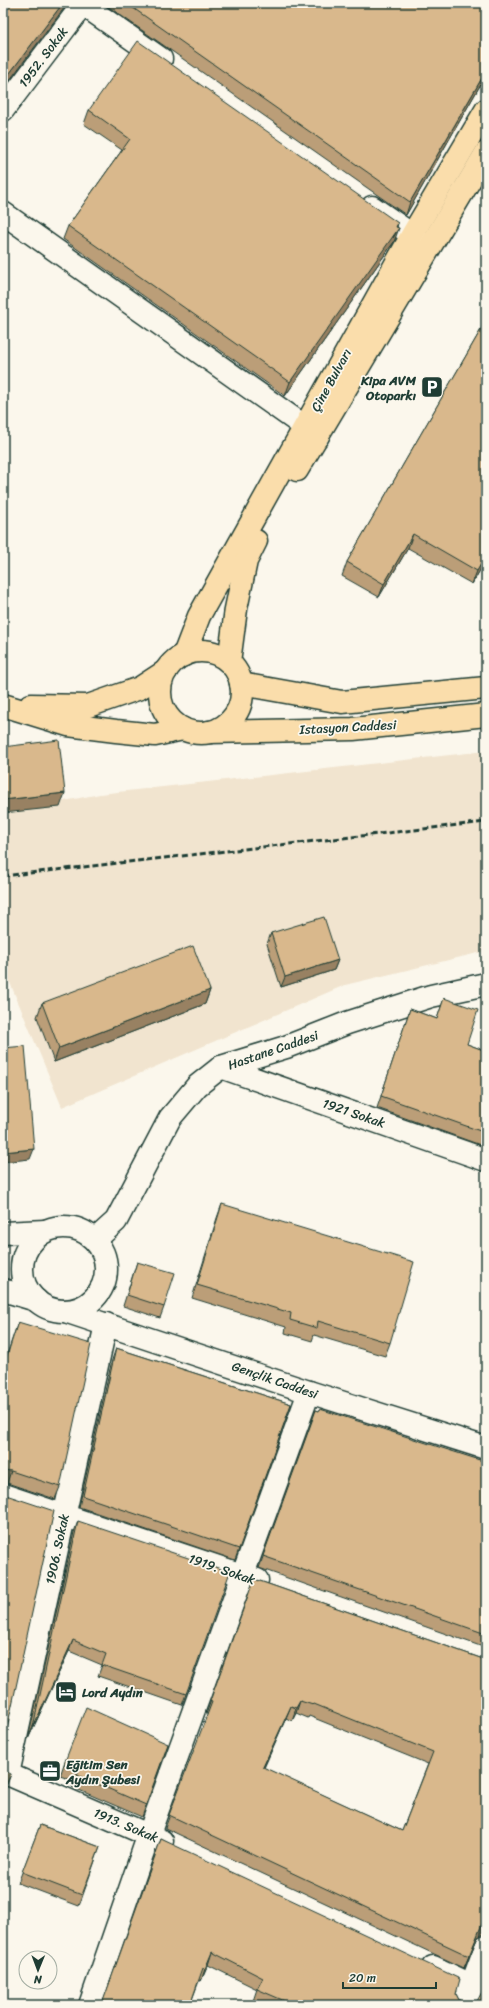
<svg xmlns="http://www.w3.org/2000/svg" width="489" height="2008" font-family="Sriracha,sans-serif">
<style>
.built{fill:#f1e4cf}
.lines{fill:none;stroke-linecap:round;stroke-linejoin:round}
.minor-casing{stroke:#1f3d34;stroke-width:25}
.major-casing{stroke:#1f3d34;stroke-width:25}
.minor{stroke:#fbf7ec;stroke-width:22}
.major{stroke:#faddab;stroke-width:22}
.rail{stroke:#1f3d34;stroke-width:3;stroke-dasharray:6 3;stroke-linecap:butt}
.wall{fill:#bb9e78;stroke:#1f3d34;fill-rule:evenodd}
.shaded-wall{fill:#988162;stroke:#1f3d34}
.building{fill:#d9b88c;stroke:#1f3d34;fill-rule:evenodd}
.labels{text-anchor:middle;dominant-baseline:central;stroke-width:3.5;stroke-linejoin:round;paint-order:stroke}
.street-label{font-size:13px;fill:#1f3d34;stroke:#fbf7ec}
.poi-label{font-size:13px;font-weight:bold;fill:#1f3d34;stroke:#fbf7ec;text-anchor:start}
</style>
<rect width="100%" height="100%" fill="#fbf7ec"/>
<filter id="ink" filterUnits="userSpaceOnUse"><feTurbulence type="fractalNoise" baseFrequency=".025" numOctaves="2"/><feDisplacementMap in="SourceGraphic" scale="8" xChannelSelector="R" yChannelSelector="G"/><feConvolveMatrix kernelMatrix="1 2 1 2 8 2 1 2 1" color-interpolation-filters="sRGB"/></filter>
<g filter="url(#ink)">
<polygon class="built" points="486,751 486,951 345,985 62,1107 8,978 3,978 3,813 100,794"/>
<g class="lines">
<g class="minor-casing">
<g id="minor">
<polyline points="81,3 161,59"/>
<polyline points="3,110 84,3"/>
<polyline points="372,207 428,246"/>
<polyline points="3,213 318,436"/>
<polyline points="221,1067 486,1160"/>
<circle cx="64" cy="1269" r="42"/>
<polyline points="3,1233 45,1231"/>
<polyline points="95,1240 116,1221 170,1118 197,1086 221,1067 286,1047 347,1023 431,996 486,984"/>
<polyline points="3,1290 36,1300"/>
<polyline points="65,1311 309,1392 486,1448"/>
<polyline points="3,1495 257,1580"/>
<polyline points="3,1772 162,1841"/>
<polyline points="8,1774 106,1324"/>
<polyline points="433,1967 486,1992"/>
<polyline points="90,2005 149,1834 309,1392"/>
<polyline points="464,2005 486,1946"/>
</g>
</g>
<g class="major-casing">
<g id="major">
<polyline points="297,470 486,153"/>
<circle cx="201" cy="692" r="41"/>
<polyline points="184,655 199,616 412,235 486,110"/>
<polyline points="229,662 236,609 246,561 256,541"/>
<polyline points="241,684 342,702 486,688"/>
<polyline points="3,705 68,725 116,731 155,735 183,729"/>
<polyline points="31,705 88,706 140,688 166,671"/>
<polyline points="209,732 353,729 486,715"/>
</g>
</g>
<use href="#minor" class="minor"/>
<use href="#major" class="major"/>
<polyline class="rail" points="3,876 486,822"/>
</g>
<g class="wall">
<polygon points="103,3 486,3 486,75 406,215"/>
<polygon points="89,110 398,223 394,242 391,246 285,396 63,239 68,226 122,150 84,124"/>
<polygon points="486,321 486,560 472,584 408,548 379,597 342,576 347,562"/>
<polygon points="271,933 338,960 334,970 281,987 267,944"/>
<polygon points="210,990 205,1004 54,1062 37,1017 42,1003"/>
<polygon points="444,998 467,1044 486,1051 486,1147 377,1108 410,1009 437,1019"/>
<polygon points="222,1204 390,1343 385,1356 314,1335 312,1341 285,1333 286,1327 192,1298 217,1218"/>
<polygon points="137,1262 164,1307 160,1318 123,1306"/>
<polygon points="18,1322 60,1487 55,1499 7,1483 3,1483 3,1366"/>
<polygon points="116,1348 291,1404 235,1560 79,1507 112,1360"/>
<polygon points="316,1410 486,1462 486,1648 259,1568"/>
<polygon points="78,1521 186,1694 182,1705 98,1676 102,1665 69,1651 28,1739 74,1532"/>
<path d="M254,1579L486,1660L484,1934L478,1937L464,1968L165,1828L208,1714H206ZM296,1713L308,1718L309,1716L428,1764L402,1831L264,1768L286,1718L292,1721Z"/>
<polygon points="168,1744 142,1817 72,1787 75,1781 60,1776 64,1764"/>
<polygon points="40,1825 100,1847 79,1906 18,1883"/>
<polygon points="161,1839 456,1994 459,2000 464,2004 470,2005 262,2005 253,2001 257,1989 208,1965 201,1981 199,1981 190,2005 102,2005"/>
</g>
<g class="shaded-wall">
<polygon points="63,3 68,3 3,89 3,82"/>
<polygon points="486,71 486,75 406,215 410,202"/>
<polygon points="398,223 393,238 399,228 394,242 391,246 285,396 290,382"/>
<polygon points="413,534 408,548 379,597 384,584"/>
<polygon points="486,555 486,560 472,584 477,571"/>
<polygon points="65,793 60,807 3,813 3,800"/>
<polygon points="338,960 334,970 281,987 285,977"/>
<polygon points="210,990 205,1004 54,1062 59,1048"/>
<polygon points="34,1149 30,1159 3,1162 3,1152"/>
<polygon points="5,1470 11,1471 7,1483 3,1483 3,1471"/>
<polygon points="73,1640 69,1651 28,1739 33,1727"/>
<polygon points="300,1701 296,1713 292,1721 296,1708"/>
<polygon points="291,1706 286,1718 258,1780 263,1767"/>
<polygon points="11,1774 6,1787 3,1794 3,1791"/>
<polygon points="486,1923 486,1934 484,1934 478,1937 464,1968 482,1924"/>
<polygon points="212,1952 208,1965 201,1981 205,1969"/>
</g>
<g class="building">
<polygon points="3,3 63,3 3,82"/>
<polygon points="126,3 486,3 486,71 410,202"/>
<polygon points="138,41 398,223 396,227 399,228 396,232 290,382 68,226 130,139 89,110"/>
<polygon points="486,321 486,555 477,571 413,534 384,584 347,562"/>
<polygon points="59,740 65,793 3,800 3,747"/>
<polygon points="324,917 338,960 285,977 271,933"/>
<polygon points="193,946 210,990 59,1048 42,1003"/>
<polygon points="444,998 478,1010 467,1044 486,1051 486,1133 381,1096 410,1009 437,1019"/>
<polygon points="25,1046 34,1149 3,1152 3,1048"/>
<polygon points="222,1204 414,1262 390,1343 318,1321 317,1328 290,1320 291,1313 197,1285"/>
<polygon points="137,1262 175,1273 164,1307 127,1295"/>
<polygon points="18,1322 91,1344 60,1487 11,1471 5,1470 3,1471 3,1368"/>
<polygon points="116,1348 291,1404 239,1549 83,1496"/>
<polygon points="320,1409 486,1462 486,1634 263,1556 316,1410 319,1411"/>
<polygon points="3,1494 54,1511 3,1747"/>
<polygon points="78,1521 230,1572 186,1694 102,1665 106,1654 73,1640 33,1727"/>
<path d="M254,1579L486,1660V1923L482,1924L469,1956L169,1815L212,1702L210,1701ZM300,1701L313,1705L314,1704L433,1752L402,1831L263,1767L291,1706L296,1708Z"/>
<polygon points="86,1707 168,1744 146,1805 77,1775 79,1769 64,1764"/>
<polygon points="3,1770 11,1774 3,1791"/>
<polygon points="40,1825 100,1847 82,1895 22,1872"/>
<polygon points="161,1839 460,1979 456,1994 459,2000 464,2004 470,2005 294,2005 257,1989 263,1978 212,1952 205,1969 203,1968 190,2005 105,2005 102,2004"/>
<polygon points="3,1987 7,1996 3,2003"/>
<polygon points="483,1990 486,1991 486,2005 470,2005 476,2003"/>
</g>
</g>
<defs>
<g id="parking-square" transform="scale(1.15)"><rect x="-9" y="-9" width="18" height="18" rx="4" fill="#1f3d34" stroke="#fbf7ec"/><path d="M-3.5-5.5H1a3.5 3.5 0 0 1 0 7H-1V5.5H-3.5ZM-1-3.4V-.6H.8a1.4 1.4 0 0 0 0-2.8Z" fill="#fff"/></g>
<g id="hotel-square" transform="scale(1.15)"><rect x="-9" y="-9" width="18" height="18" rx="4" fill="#1f3d34" stroke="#fbf7ec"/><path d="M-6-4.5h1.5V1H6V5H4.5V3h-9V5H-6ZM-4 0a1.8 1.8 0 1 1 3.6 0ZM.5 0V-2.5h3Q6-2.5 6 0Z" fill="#fff"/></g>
<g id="office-square" transform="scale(1.15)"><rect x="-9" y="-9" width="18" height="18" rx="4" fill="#1f3d34" stroke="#fbf7ec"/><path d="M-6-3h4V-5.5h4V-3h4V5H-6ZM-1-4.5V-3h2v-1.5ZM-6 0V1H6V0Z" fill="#fff"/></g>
</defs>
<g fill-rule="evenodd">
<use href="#parking-square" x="432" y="387"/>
<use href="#hotel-square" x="66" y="1692"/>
<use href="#office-square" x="50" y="1771"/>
</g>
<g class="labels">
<g class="street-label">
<text transform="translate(43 57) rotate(-53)">1952. Sokak</text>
<text transform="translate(331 380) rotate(-61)">Çine Bulvarı</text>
<text transform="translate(348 727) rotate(-3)">Istasyon Caddesi</text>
<text transform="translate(273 1050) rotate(-19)">Hastane Caddesi</text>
<text transform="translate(354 1113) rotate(19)">1921 Sokak</text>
<text transform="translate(275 1380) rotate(19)">Gençlik Caddesi</text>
<text transform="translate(57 1549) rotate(-78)">1906. Sokak</text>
<text transform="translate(222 1569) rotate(19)">1919. Sokak</text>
<text transform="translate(126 1825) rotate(23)">1913. Sokak</text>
</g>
<g class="poi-label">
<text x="416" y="380" text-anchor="end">Kipa AVM<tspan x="416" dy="15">Otoparkı</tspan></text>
<text x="82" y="1692">Lord Aydın</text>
<text x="66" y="1764">Eğitim Sen<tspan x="66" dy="15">Aydın Şubesi</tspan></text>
</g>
</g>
<rect width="489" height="2008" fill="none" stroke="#fbf7ec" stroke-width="16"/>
<rect x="8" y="8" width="473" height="1992" fill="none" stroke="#1f3d34" stroke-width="1.5" filter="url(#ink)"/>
<g transform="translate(38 1970) rotate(181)"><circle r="19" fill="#fbf7ec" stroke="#a3ada2"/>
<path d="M0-3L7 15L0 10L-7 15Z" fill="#1f3d34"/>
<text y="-6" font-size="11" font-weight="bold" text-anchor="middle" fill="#1f3d34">N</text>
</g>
<path d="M343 1982v6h93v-6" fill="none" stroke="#1f3d34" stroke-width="2"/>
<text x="349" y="1982" font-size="12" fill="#1f3d34" stroke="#fbf7ec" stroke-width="3" paint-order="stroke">20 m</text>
</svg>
